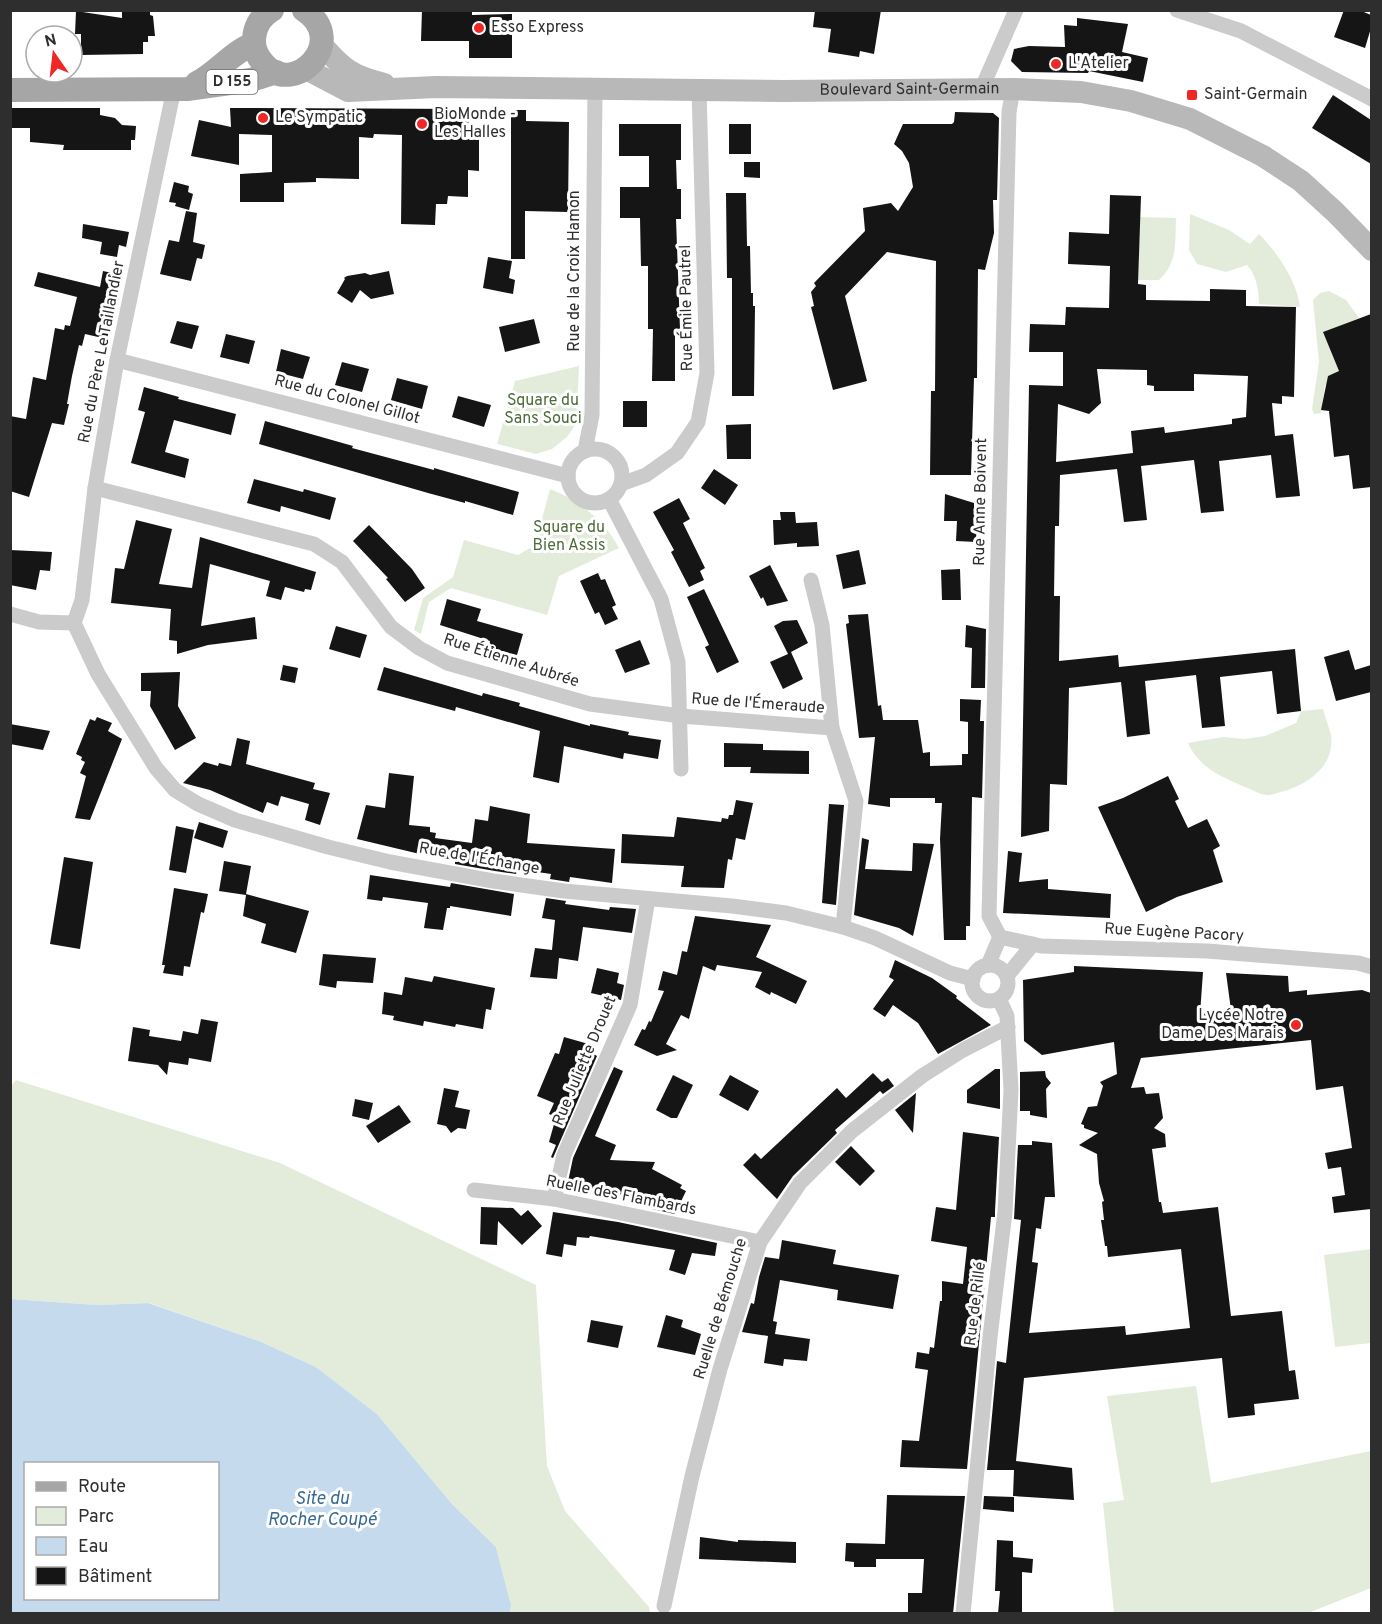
<svg xmlns="http://www.w3.org/2000/svg" width="1382" height="1624" font-family="Overpass,sans-serif">
<style>
.green{fill:#e3ecdb}
.water{fill:#c5dbed;fill-rule:evenodd}
.building{fill:#151515;fill-rule:evenodd}
.lines{fill:none;stroke-linecap:round;stroke-linejoin:round}
.street{stroke:#cbcbcb;stroke-width:15}
.secondary{stroke:#b8b8b8;stroke-width:22}
.primary{stroke:#a6a6a6;stroke-width:24}
.poi-dot{fill:#ef2726;stroke:#fff;stroke-width:2}
.labels{text-anchor:middle;dominant-baseline:central;stroke-width:6;stroke-linejoin:round;paint-order:stroke}
.shield{fill:#fff;stroke:#6d6d6d;stroke-width:1.5}
.shield-label{font-size:15px;font-weight:bold;fill:#2e2e2e}
.poi-label{font-size:16px;fill:#2e2e2e;stroke:#fff;text-anchor:start}
.street-label{font-size:16px;fill:#2e2e2e;stroke:#fff}
.park-label{font-size:16px;fill:#4d6c39;stroke:#fff}
.water-label{font-size:18px;font-style:italic;fill:#376994;stroke:#fff}
</style>
<rect width="100%" height="100%" fill="#fff"/>
<g class="green">
<path d="M1190,214L1229,230L1250,244L1259,234C1277,252 1297,281 1300,307L1259,304C1259,291 1256,274 1247,265L1226,272L1197,264L1189,250Z"/>
<path d="M1140,217L1176,218C1175,241 1178,263 1159,280H1138Z"/>
<polygon points="1329,291 1346,300 1359,318 1324,332 1339,371 1328,376 1327,385 1325,385 1321,413 1314,414 1312,409 1319,362 1313,300 1320,293"/>
<polygon points="579,366 576,424 567,437 552,449 536,454 497,444 515,381"/>
<path d="M550,489C579,500 605,521 619,548L559,576L547,615L451,588L429,602L421,634L414,630L423,598L453,577L464,540L518,555L535,545Z"/>
<path d="M1323,709C1325,717 1329,727 1331,735C1335,765 1310,783 1285,791C1279,792 1273,795 1267,795C1260,795 1252,789 1245,787C1222,777 1199,768 1188,743L1223,737L1244,739L1265,736L1296,723L1301,711Z"/>
<polygon points="16,1080 280,1163 536,1285 547,1466 565,1511 649,1607 650,1613 510,1613 511,1605 496,1547 452,1504 377,1414 316,1367 259,1341 149,1303 97,1305 11,1299 10,1087"/>
<polygon points="1371,1249 1371,1343 1335,1347 1324,1255"/>
<polygon points="1196,1386 1211,1483 1371,1451 1371,1588 1308,1613 1114,1613 1103,1503 1124,1500 1107,1396"/>
</g>
<path class="water" d="M11,1299L97,1305L148,1303L259,1341L316,1367L377,1414L452,1504L496,1547L511,1605L510,1613H11ZM26,1464H218V1598H26Z"/>
<g class="building">
<polygon points="122,10 150,10 150,15 153,16 155,36 148,36 148,42 143,42 143,54 81,55 81,34 75,34 76,11 122,18"/>
<polygon points="422,10 472,10 472,15 512,14 512,58 469,58 469,41 421,41"/>
<polygon points="815,10 881,10 874,54 860,51 859,57 828,52 831,29 813,27"/>
<polygon points="1344,10 1359,10 1371,15 1371,28 1365,48 1334,37"/>
<polygon points="1077,18 1128,24 1122,52 1148,58 1143,82 1089,71 1088,73 1022,72 1011,61 1014,49 1029,46 1065,47 1064,25 1077,26"/>
<polygon points="1333,95 1371,120 1371,164 1312,128"/>
<polygon points="10,108 100,108 100,115 115,118 122,125 136,126 135,140 131,140 131,150 63,150 64,145 30,142 30,128 10,128"/>
<polygon points="230,108 468,109 469,139 479,140 479,171 468,170 468,197 448,196 447,204 436,204 435,225 401,224 402,135 374,134 373,138 359,137 359,179 316,178 316,182 284,183 284,202 240,202 240,174 272,172 272,135 239,134 239,165 191,156 199,120 231,127"/>
<polygon points="511,110 526,110 526,121 569,122 568,212 525,211 525,259 511,259"/>
<polygon points="955,112 993,113 999,118 997,200 993,200 994,233 985,270 978,269 977,378 974,378 971,475 930,475 931,391 935,391 936,261 887,252 845,296 867,381 833,390 811,307 814,306 811,292 816,286 814,283 865,231 863,208 891,203 898,211 913,187 909,163 902,151 894,144 903,124 952,124 954,122"/>
<polygon points="619,124 681,124 681,160 676,160 677,189 681,189 681,219 676,219 680,329 675,329 675,381 652,381 653,329 648,329 648,266 641,266 640,218 620,218 620,187 649,187 649,156 619,156"/>
<rect x="729" y="124" width="22" height="30"/>
<polygon points="744,162 760,162 760,178 744,177"/>
<polygon points="174,182 189,186 188,192 193,194 189,210 175,206 176,203 169,202"/>
<polygon points="726,193 746,193 747,246 750,246 751,293 753,293 753,306 755,306 754,396 732,396 732,278 727,278"/>
<path d="M1110,195L1141,196L1138,284L1146,285V300L1210,301V289L1246,290V306L1296,307L1294,397L1282,396V404L1272,403L1275,436L1293,434L1300,496L1276,498L1271,455L1219,461L1224,511L1201,513L1194,460L1141,466L1147,520L1124,522L1117,469L1060,475L1059,526H1055L1054,596H1060L1059,661L1118,655L1119,667L1295,649L1301,711L1277,714L1272,671L1220,677L1225,726L1202,728L1196,675L1145,681L1150,734L1127,737L1121,682L1069,688L1067,785L1050,784L1049,831L1021,837L1029,385L1063,386V352H1029L1030,324L1065,325L1066,307L1109,308L1110,266L1068,264L1069,232L1109,234ZM1097,369L1147,370V385L1154,386V391H1194V374L1248,376L1246,417L1232,419V424L1165,433L1164,427L1131,431L1133,453L1056,462L1058,404L1089,414L1101,403Z"/>
<polygon points="186,211 197,213 193,242 205,245 202,259 197,258 191,281 160,274 169,240 179,242"/>
<polygon points="83,224 129,232 126,247 119,245 117,257 100,254 102,242 82,238"/>
<polygon points="488,257 512,261 509,278 515,280 513,294 483,288"/>
<polygon points="103,271 121,275 107,339 85,334 82,346 79,345 72,376 67,404 69,404 64,425 52,423 29,497 10,491 10,416 26,419 33,377 46,380 55,328 64,330 65,325 70,326 77,297 34,286 38,272 100,287"/>
<polygon points="389,271 394,294 371,299 360,290 352,303 337,293 345,279 344,278 347,276 365,273 370,275"/>
<polygon points="1371,314 1371,487 1353,489 1349,455 1334,457 1329,411 1321,410 1328,376 1339,371 1323,332"/>
<polygon points="534,319 540,343 505,352 499,327"/>
<polygon points="177,321 199,326 192,349 170,343"/>
<polygon points="226,334 255,341 249,364 220,357"/>
<polygon points="281,349 310,357 303,379 276,372"/>
<polygon points="342,362 369,369 362,392 335,385"/>
<polygon points="397,378 428,386 422,409 391,400"/>
<polygon points="144,387 179,397 178,399 236,414 231,435 174,420 165,452 189,459 185,478 131,463 145,412 138,410"/>
<polygon points="458,396 491,405 484,427 452,417"/>
<rect x="623" y="401" width="24" height="26"/>
<polygon points="265,421 353,446 352,448 434,470 434,468 519,492 513,515 465,501 465,503 428,493 259,444"/>
<polygon points="751,424 751,459 727,459 726,425"/>
<polygon points="714,469 738,485 725,505 701,488"/>
<polygon points="254,479 303,492 304,489 336,498 330,520 281,506 280,512 247,503"/>
<polygon points="945,494 974,503 974,515 977,515 976,542 956,541 957,521 944,521"/>
<polygon points="679,498 690,519 683,523 705,568 700,571 704,580 689,587 671,552 674,550 653,512"/>
<polygon points="780,512 795,512 796,523 817,522 819,546 797,547 797,543 774,545 773,520 781,520"/>
<polygon points="136,520 172,529 159,584 192,588 200,537 316,572 311,590 305,589 304,592 285,587 281,600 266,596 270,581 210,564 201,626 255,617 257,639 208,645 177,654 177,641 169,640 171,609 111,603 115,568 124,569"/>
<polygon points="369,525 412,569 425,588 405,602 386,579 388,578 353,541"/>
<polygon points="10,550 52,552 50,571 40,570 36,590 10,585"/>
<polygon points="859,550 866,584 843,589 836,555"/>
<polygon points="770,565 788,601 767,606 763,597 761,599 749,576"/>
<polygon points="960,569 961,600 942,600 941,570"/>
<polygon points="598,573 601,580 605,579 616,605 612,607 618,619 605,625 599,612 595,614 580,581"/>
<polygon points="704,589 739,662 717,673 705,647 709,645 687,597"/>
<polygon points="447,599 481,609 477,621 523,634 517,655 489,648 490,641 440,625"/>
<polygon points="868,614 878,706 881,705 883,720 918,720 923,753 930,752 930,766 962,765 962,754 968,754 968,722 960,721 960,699 981,700 980,721 984,721 982,798 972,797 970,926 966,926 966,940 944,940 940,839 942,803 935,803 935,798 890,798 890,807 868,804 875,737 859,738 846,624 849,623 848,615"/>
<polygon points="797,620 808,643 791,652 803,679 783,689 770,662 788,654 774,626 783,621"/>
<polygon points="966,625 986,629 985,688 971,688 972,648 965,647"/>
<polygon points="336,626 367,635 360,658 329,649"/>
<polygon points="640,640 650,664 625,673 615,650"/>
<polygon points="1349,650 1355,670 1371,665 1371,692 1336,701 1324,657"/>
<polygon points="283,665 298,668 295,683 280,680"/>
<polygon points="384,667 482,696 483,693 520,703 519,706 590,726 590,724 629,732 628,735 661,740 658,759 624,753 623,759 564,746 559,783 533,777 540,731 456,707 455,711 377,690"/>
<polygon points="180,672 178,706 196,738 175,750 150,706 151,691 141,691 141,673"/>
<polygon points="97,717 112,723 108,731 122,739 90,820 75,818 86,776 80,773 85,762 81,760 82,757 76,754 90,719 95,721"/>
<polygon points="10,724 50,731 43,750 10,744"/>
<polygon points="237,738 250,741 246,764 315,783 313,789 330,793 320,825 305,820 309,804 281,796 278,806 267,802 263,813 210,790 183,783 204,762 218,766 219,763 231,766"/>
<polygon points="724,743 763,744 763,750 809,751 809,774 750,773 751,767 724,767"/>
<polygon points="389,773 414,776 409,825 430,827 430,832 436,833 435,838 472,843 475,819 488,821 490,806 530,814 527,843 615,849 612,883 570,877 569,882 550,879 551,874 517,869 516,874 495,871 455,864 455,860 424,855 357,839 366,805 385,808"/>
<polygon points="1168,776 1179,799 1175,801 1188,828 1207,819 1220,846 1213,850 1223,882 1177,897 1146,912 1098,807 1123,798"/>
<polygon points="736,800 753,803 745,840 736,838 732,860 728,859 724,888 681,887 684,866 621,863 622,834 674,837 677,817 721,822 722,818 728,819 729,815 733,815"/>
<polygon points="829,804 844,805 836,905 822,903"/>
<polygon points="199,822 228,831 223,848 194,838"/>
<polygon points="176,826 194,830 186,873 169,870"/>
<polygon points="862,838 869,840 865,869 912,871 913,843 934,844 913,936 899,928 854,915"/>
<polygon points="1008,851 1022,853 1019,882 1048,879 1048,889 1111,894 1110,918 1003,913"/>
<polygon points="64,857 93,862 80,949 50,944"/>
<polygon points="224,861 251,866 246,894 309,911 296,953 261,943 266,924 243,916 246,895 219,891"/>
<polygon points="370,875 450,887 451,883 514,894 511,916 450,906 450,908 447,908 443,930 424,928 428,903 383,897 382,901 367,899"/>
<polygon points="174,888 208,894 204,913 201,912 190,967 184,966 183,976 163,973 165,965 162,965"/>
<polygon points="546,898 566,901 565,904 609,910 610,907 636,909 632,933 583,927 578,961 559,958 557,979 530,977 535,948 552,950 555,920 542,918"/>
<polygon points="695,916 771,925 756,957 807,981 796,1004 771,992 770,995 755,987 762,972 717,965 715,971 703,966 689,1019 681,1015 666,1044 677,1050 657,1056 634,1045 642,1029 645,1030 649,1021 651,1022 664,991 658,990 663,971 677,975 682,951 687,952"/>
<polygon points="323,954 376,958 373,983 337,981 336,988 319,985"/>
<polygon points="895,960 932,978 957,996 956,998 991,1025 938,1054 918,1023 893,1005 885,1017 873,1009 894,980 889,977"/>
<polygon points="1074,966 1203,972 1200,1014 1231,1010 1226,973 1288,976 1289,992 1307,990 1307,995 1362,990 1371,993 1371,1209 1334,1213 1332,1197 1345,1195 1341,1167 1328,1169 1325,1153 1352,1148 1343,1086 1316,1090 1311,1040 1141,1058 1131,1088 1144,1087 1146,1094 1159,1093 1163,1118 1154,1128 1165,1134 1166,1147 1152,1149 1159,1202 1161,1202 1163,1213 1218,1207 1231,1316 1282,1311 1289,1371 1295,1370 1299,1399 1254,1404 1255,1415 1228,1418 1222,1358 1024,1378 1016,1461 1072,1468 1074,1500 1013,1496 1014,1470 987,1470 997,1361 1006,1363 1021,1220 1014,1219 1018,1145 1032,1145 1032,1141 1052,1143 1055,1197 1045,1197 1041,1229 1036,1228 1032,1262 1038,1263 1029,1333 1125,1326 1126,1335 1190,1328 1181,1249 1108,1257 1107,1246 1105,1246 1101,1220 1104,1220 1102,1202 1104,1201 1099,1183 1097,1154 1079,1145 1098,1133 1084,1128 1084,1125 1081,1124 1088,1107 1097,1106 1103,1086 1100,1082 1117,1074 1114,1042 1042,1055 1024,1041 1023,980 1074,972"/>
<polygon points="597,968 619,973 617,983 624,985 621,1000 591,993"/>
<polygon points="434,976 495,988 491,1010 486,1009 483,1029 456,1024 455,1027 424,1021 423,1026 393,1020 394,1016 382,1014 384,992 402,995 405,977 432,982"/>
<polygon points="201,1019 218,1022 211,1062 189,1058 188,1065 169,1062 167,1075 158,1065 128,1061 133,1027 150,1030 149,1036 181,1041 183,1031 198,1034"/>
<polygon points="564,1037 592,1045 590,1052 597,1056 553,1158 551,1157 556,1145 549,1142 556,1117 549,1114 554,1103 537,1096 555,1053 559,1054"/>
<polygon points="614,1067 623,1071 595,1136 616,1145 610,1160 655,1162 652,1169 682,1185 680,1188 686,1191 675,1214 652,1209 656,1200 607,1192 566,1191 573,1158"/>
<polygon points="995,1069 1000,1069 1000,1109 967,1103 967,1090"/>
<polygon points="1045,1071 1046,1077 1051,1083 1046,1089 1047,1118 1030,1115 1030,1111 1020,1111 1020,1072"/>
<polygon points="873,1073 882,1082 888,1078 894,1086 883,1094 880,1091 835,1130 837,1133 793,1176 777,1199 743,1165 755,1153 761,1159 837,1088 846,1098"/>
<polygon points="673,1075 693,1085 677,1118 671,1118 656,1110"/>
<polygon points="730,1075 759,1091 748,1111 719,1095"/>
<polygon points="444,1088 459,1091 455,1107 470,1110 466,1129 458,1128 451,1133 446,1126 437,1124"/>
<polygon points="916,1093 913,1133 895,1110"/>
<polygon points="355,1099 373,1103 369,1120 352,1116"/>
<polygon points="399,1105 411,1122 378,1143 366,1126"/>
<polygon points="963,1132 999,1137 995,1211 995,1217 991,1217 967,1469 900,1467 902,1440 919,1441 928,1370 915,1368 917,1352 929,1354 930,1347 934,1348 940,1301 942,1301 942,1281 963,1284 967,1247 931,1241 936,1207 956,1210"/>
<polygon points="851,1146 875,1171 860,1186 835,1162"/>
<polygon points="481,1207 513,1208 521,1216 528,1210 542,1226 522,1245 498,1221 497,1245 480,1244"/>
<polygon points="553,1212 618,1222 717,1243 715,1256 692,1253 685,1275 669,1270 675,1250 590,1236 589,1238 577,1237 576,1246 564,1244 562,1257 546,1254"/>
<polygon points="782,1240 836,1250 833,1264 899,1275 893,1309 837,1300 838,1290 780,1280 773,1321 777,1322 775,1334 810,1339 807,1361 784,1359 783,1366 764,1363 768,1336 742,1332 751,1303 754,1304 759,1277 765,1257 779,1259"/>
<polygon points="666,1315 683,1320 681,1327 701,1334 695,1355 657,1347"/>
<polygon points="591,1320 623,1326 618,1348 587,1342"/>
<polygon points="887,1495 965,1496 953,1614 908,1614 908,1593 922,1593 924,1559 876,1559 876,1567 854,1567 854,1562 845,1561 846,1543 885,1544"/>
<polygon points="984,1496 1014,1497 1014,1512 983,1509"/>
<polygon points="700,1537 738,1542 738,1540 796,1542 796,1563 699,1559"/>
<polygon points="997,1540 1013,1541 1013,1557 1033,1559 1032,1573 1022,1572 1022,1614 998,1614 1000,1591 995,1591"/>
</g>
<g class="lines">
<g class="street">
<polyline points="1177,10 1241,31 1372,99"/>
<polyline points="1013,89 1009,112 989,916 1000,937 1041,946 1207,951 1358,963 1372,967"/>
<polyline points="981,90 1016,10"/>
<polyline points="117,360 568,476"/>
<circle cx="595" cy="476" r="27"/>
<polyline points="585,451 592,415 595,89"/>
<polyline points="621,484 646,475 677,453 698,422 707,373 699,90"/>
<polyline points="95,488 314,544 342,562 391,627 419,648 447,663 590,704 681,716 832,728"/>
<polyline points="609,499 661,599 678,662 681,769"/>
<polyline points="811,580 822,625 832,728 856,801 843,927"/>
<polyline points="10,614 39,622 74,623"/>
<polyline points="74,623 98,674 156,768 175,790 198,804 235,820 328,847 390,862 493,881 564,891 732,906 786,913 843,927 875,938 950,973 973,979"/>
<polyline points="74,623 82,600 95,488 117,360 174,89"/>
<polyline points="988,965 1000,937"/>
<circle cx="990" cy="983" r="18"/>
<polyline points="1007,976 1033,944"/>
<polyline points="474,1190 554,1199 760,1242"/>
<polyline points="554,1199 564,1155 630,1005 648,899"/>
<polyline points="664,1606 692,1476 720,1369 760,1242 800,1183 852,1131 922,1076 963,1050 1008,1027"/>
<polyline points="963,1614 990,1337 1005,1212 1011,1090 1007,1016 999,999"/>
</g>
<g class="secondary">
<path d="M322,45C344,70 352,76 384,84"/>
<path id="s1" d="M306,69L348,91L436,87L783,91L1013,89L1081,92L1131,101L1190,119L1263,156L1301,181L1335,212L1372,250"/>
</g>
<g class="primary">
<path d="M272,10C260,17 254,28 254,42C254,50 258,57 263,63C293,100 351,41 304,10"/>
<path d="M197,83C218,72 233,51 254,44"/>
<polyline points="10,90 187,89 251,80 276,72"/>
</g>
</g>
<g class="poi-dot">
<circle cx="479" cy="28" r="6"/>
<circle cx="1056" cy="64" r="6"/>
<rect x="1186" y="89" width="12" height="12" rx="3"/>
<circle cx="263" cy="118" r="6"/>
<circle cx="422" cy="124" r="6"/>
<circle cx="1296" cy="1025" r="6"/>
</g>
<g class="labels">
<rect class="shield" x="206.5" y="70" width="51" height="24" rx="4.5"/>
<g class="shield-label">
<text x="232" y="82">D 155</text>
</g>
<g class="poi-label">
<text x="491" y="28">Esso Express</text>
<text x="1068" y="64">L'Atelier</text>
<text x="1204" y="95">Saint-Germain</text>
<text x="434" y="115">BioMonde -<tspan x="434" dy="18">Les Halles</tspan></text>
<text x="275" y="118">Le Sympatic</text>
<text x="1284" y="1016" text-anchor="end">Lycée Notre<tspan x="1284" dy="18">Dame Des Marais</tspan></text>
</g>
<g class="street-label">
<text stroke="none"><textPath href="#s1" startOffset="609">Boulevard Saint-Germain</textPath></text>
<text transform="translate(575 271) rotate(-90)">Rue de la Croix Hamon</text>
<text transform="translate(687 308) rotate(-91)">Rue Émile Pautrel</text>
<text transform="translate(102 352) rotate(-79)">Rue du Père Le Taillandier</text>
<text transform="translate(347 400) rotate(15)">Rue du Colonel Gillot</text>
<text transform="translate(981 502) rotate(-89)">Rue Anne Boivent</text>
<text transform="translate(511 661) rotate(18)">Rue Étienne Aubrée</text>
<text transform="translate(758 704) rotate(4)">Rue de l'Émeraude</text>
<text transform="translate(479 859) rotate(10)">Rue de l'Échange</text>
<text transform="translate(1174 933) rotate(3)">Rue Eugène Pacory</text>
<text transform="translate(585 1061) rotate(-67)">Rue Juliette Drouet</text>
<text transform="translate(621 1196) rotate(11)">Ruelle des Flambards</text>
<text transform="translate(976 1304) rotate(-83)">Rue de Rillé</text>
<text transform="translate(721 1309) rotate(-73)">Ruelle de Bémouche</text>
</g>
<g class="park-label">
<text x="543" y="401">Square du<tspan x="543" dy="18">Sans Souci</tspan></text>
<text x="569" y="528">Square du<tspan x="569" dy="18">Bien Assis</tspan></text>
</g>
<g class="water-label">
<text x="322" y="1499">Site du<tspan x="322" dy="21">Rocher Coupé</tspan></text>
</g>
</g>
<rect width="1382" height="1624" fill="none" stroke="#2e2e2e" stroke-width="24"/>
<rect x="24" y="1462" width="195" height="138" fill="#ffffff" stroke="#ababab" stroke-width="1.5"/>
<rect x="36" y="1482" width="30" height="9" fill="#a6a6a6" stroke="#ababab" stroke-width="1.5"/>
<text x="78" y="1492" font-size="18" fill="#2e2e2e">Route</text>
<rect x="36" y="1507" width="30" height="18" fill="#e3ecdb" stroke="#ababab" stroke-width="1.5"/>
<text x="78" y="1522" font-size="18" fill="#2e2e2e">Parc</text>
<rect x="36" y="1537" width="30" height="18" fill="#c5dbed" stroke="#ababab" stroke-width="1.5"/>
<text x="78" y="1552" font-size="18" fill="#2e2e2e">Eau</text>
<rect x="36" y="1567" width="30" height="18" fill="#151515" stroke="#ababab" stroke-width="1.5"/>
<text x="78" y="1582" font-size="18" fill="#2e2e2e">Bâtiment</text>
<g transform="translate(54 54) rotate(346)"><circle r="28" fill="#ffffff" stroke="#ababab" stroke-width="1.5"/>
<path d="M0-4.5L10 22L0 15L-10 22Z" fill="#ef2726"/>
<text y="-9" font-size="16" font-weight="bold" text-anchor="middle" fill="#2e2e2e">N</text>
</g>
</svg>
